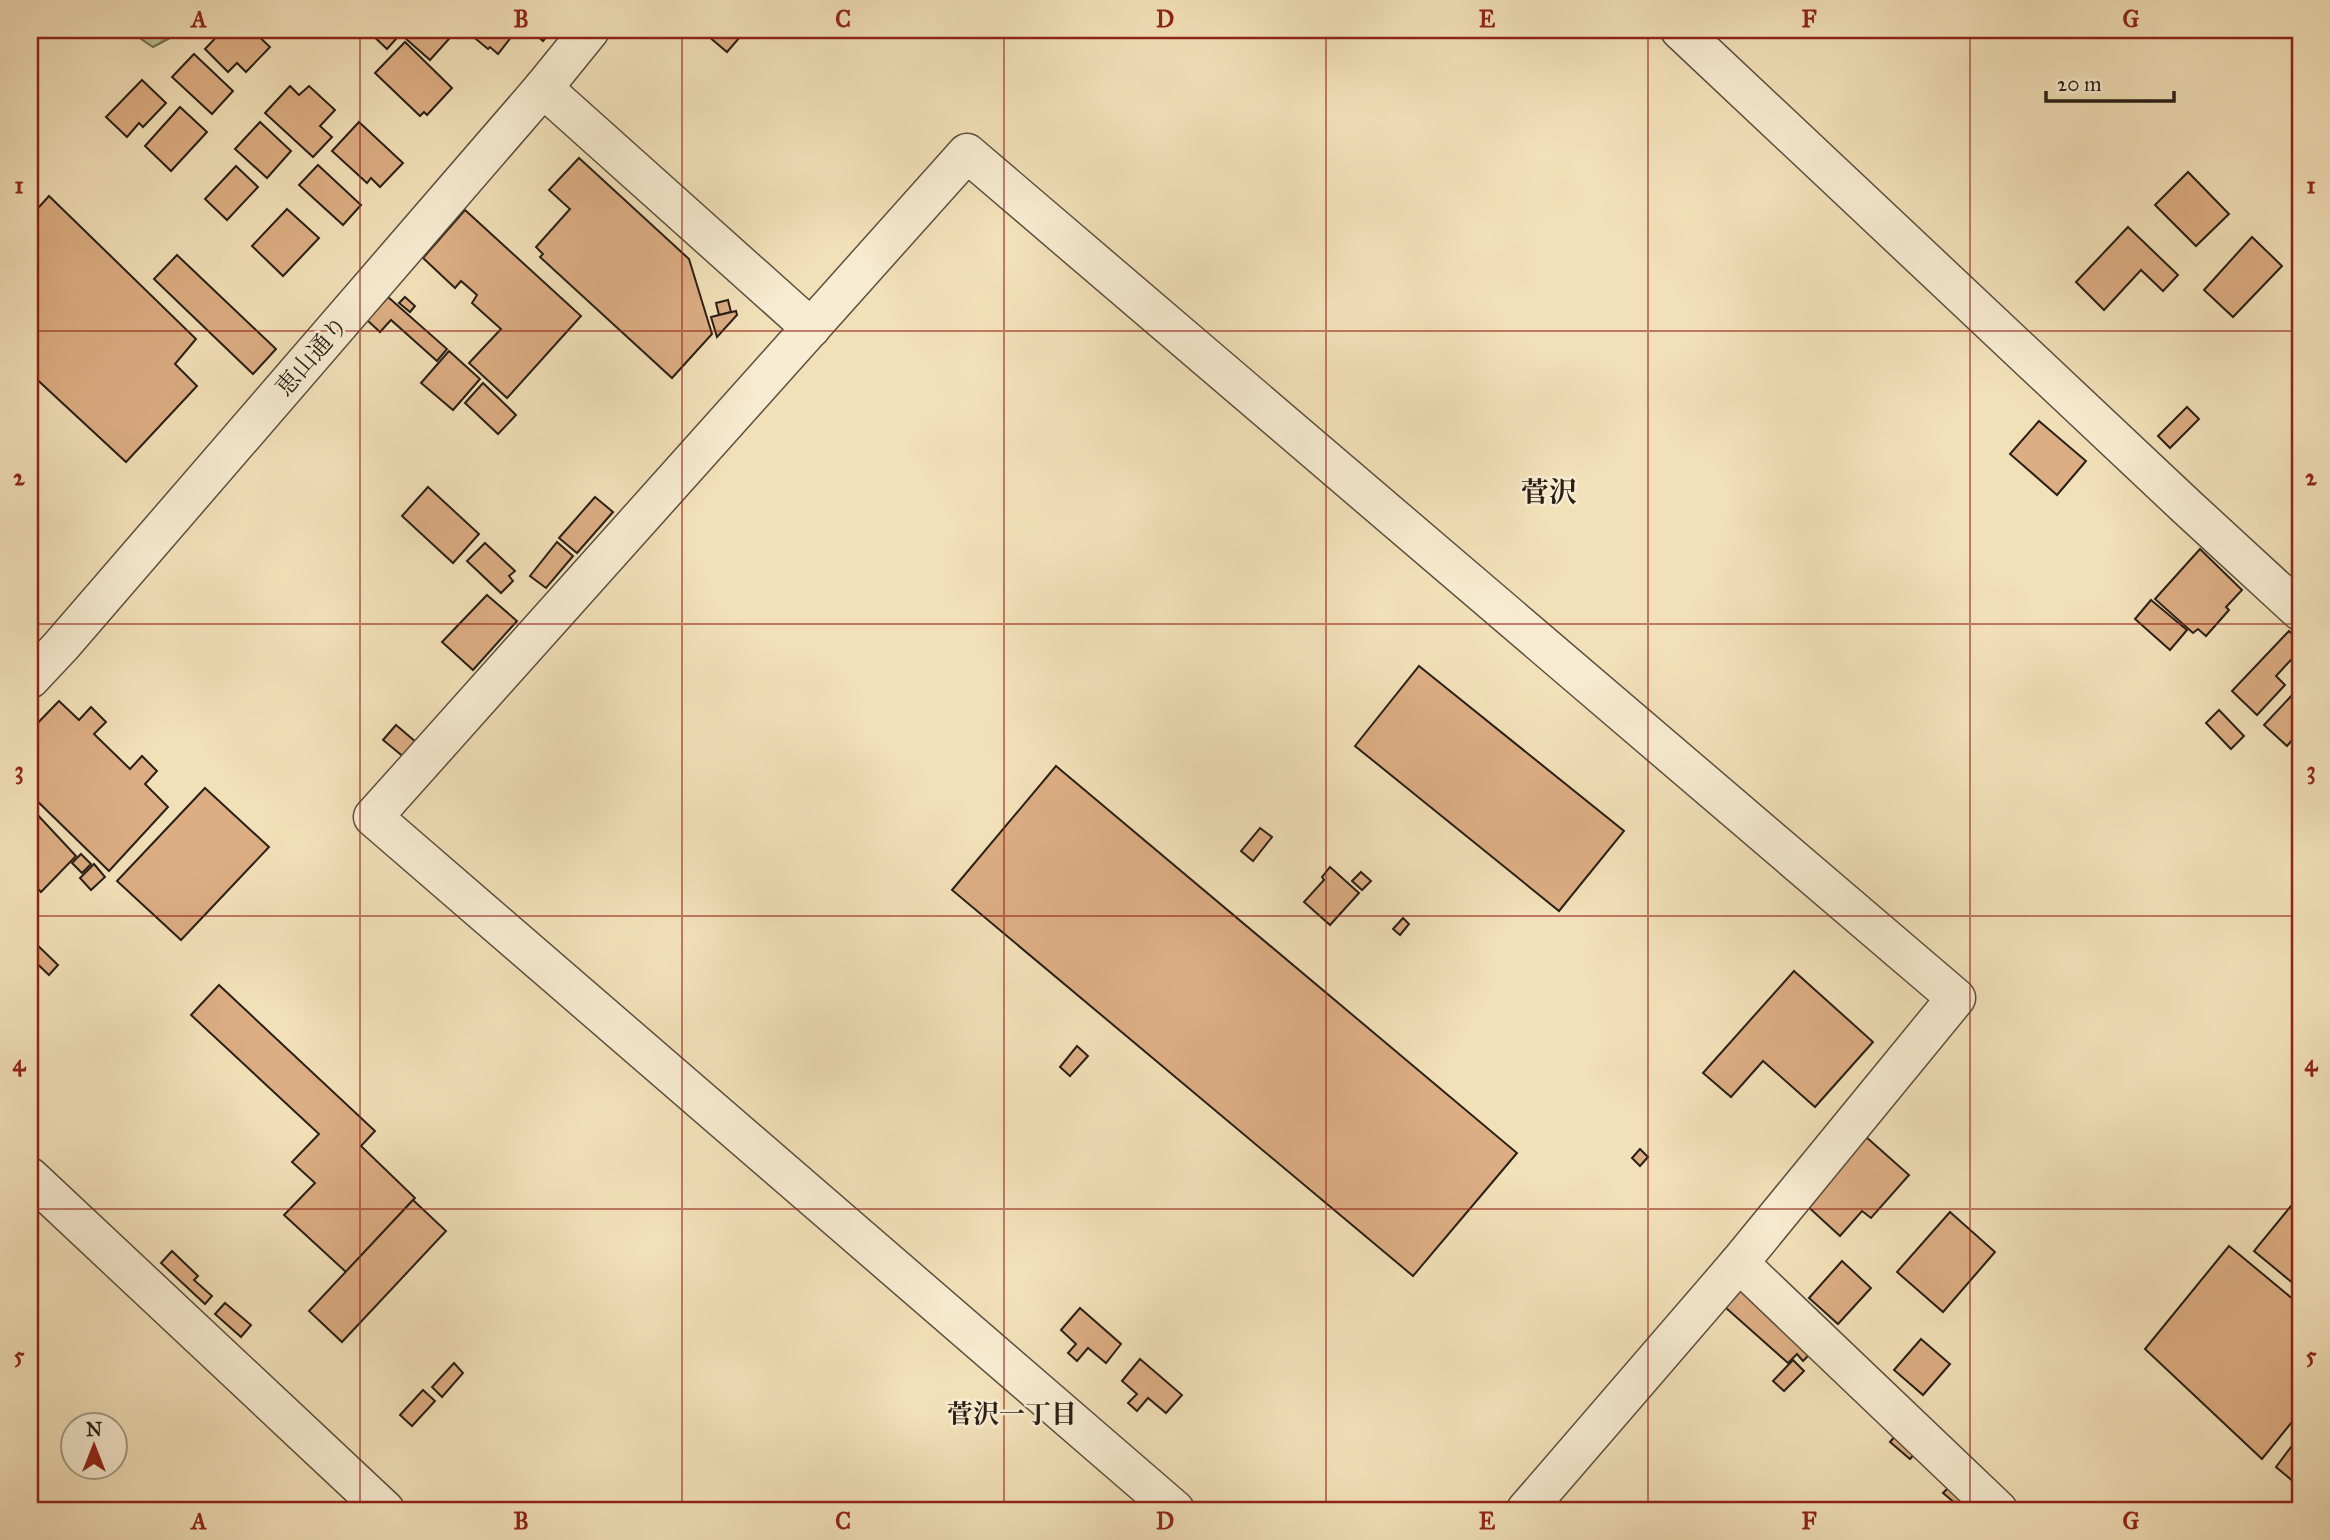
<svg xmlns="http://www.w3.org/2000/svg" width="2330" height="1540" font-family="'IM FELL Great Primer','Noto Serif JP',serif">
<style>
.forest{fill:url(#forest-firs);stroke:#727052;stroke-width:2}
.building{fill:#ddad83;stroke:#291f16;stroke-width:2}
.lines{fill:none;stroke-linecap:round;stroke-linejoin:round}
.minor-casing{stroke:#5b4f3e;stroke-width:41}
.minor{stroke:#f7ebd1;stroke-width:38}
.grid{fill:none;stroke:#8f2418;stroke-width:2;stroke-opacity:0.55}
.labels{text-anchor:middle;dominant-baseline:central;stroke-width:5;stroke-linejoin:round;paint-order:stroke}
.street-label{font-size:24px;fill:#291f16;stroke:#f7ebd1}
.neighbourhood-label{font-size:26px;font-weight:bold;fill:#291f16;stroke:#f7ebd1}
.quarter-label{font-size:28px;font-weight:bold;fill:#291f16;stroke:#f7ebd1}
.neatline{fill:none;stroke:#8f2418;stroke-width:2.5}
.grid-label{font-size:23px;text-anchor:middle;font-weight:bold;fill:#8f2418}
</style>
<defs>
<pattern id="forest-firs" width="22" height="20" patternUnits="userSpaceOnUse" patternTransform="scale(1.75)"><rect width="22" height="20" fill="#bcc28e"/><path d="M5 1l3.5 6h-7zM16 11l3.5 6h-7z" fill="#a2a67a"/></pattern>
</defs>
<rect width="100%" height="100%" fill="#f2e0b8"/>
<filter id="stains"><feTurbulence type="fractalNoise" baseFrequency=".00286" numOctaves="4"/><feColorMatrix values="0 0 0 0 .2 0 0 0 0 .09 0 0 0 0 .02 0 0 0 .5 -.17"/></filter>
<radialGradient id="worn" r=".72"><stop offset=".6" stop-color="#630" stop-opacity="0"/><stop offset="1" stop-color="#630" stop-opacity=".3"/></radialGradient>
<polygon class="forest" points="128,30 185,30 153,47"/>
<g class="building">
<polygon points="223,30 252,30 270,47 246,72 237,63 228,72 205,49"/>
<polygon points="367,30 404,30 387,49"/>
<polygon points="413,30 457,30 430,60 405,38"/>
<polygon points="465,30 506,30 512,36 498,54 490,47 488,49"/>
<polygon points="530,30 552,30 543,41"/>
<polygon points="701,30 746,30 727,52"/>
<polygon points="405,42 452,88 427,115 424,112 420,116 375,73"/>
<polygon points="194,54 233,91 212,114 172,77"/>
<polygon points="142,80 166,103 143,127 139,123 127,137 106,117"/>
<polygon points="290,86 299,95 309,86 335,110 320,126 332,137 313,157 265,113"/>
<polygon points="180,107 207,132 171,171 145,146"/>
<polygon points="260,122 291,151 267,178 235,149"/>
<polygon points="359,122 403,163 380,187 371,178 367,183 332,151"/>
<polygon points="579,158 689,259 712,334 672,378 540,257 543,254 536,247 570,209 549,190"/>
<polygon points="318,165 361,205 343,225 299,185"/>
<polygon points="236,166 258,187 227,220 205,199"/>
<polygon points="2188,172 2229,214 2196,246 2155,205"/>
<polygon points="49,196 196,339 175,364 197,386 126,462 30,373 30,217"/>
<polygon points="287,209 319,238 283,276 252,246"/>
<polygon points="465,210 581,316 507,398 469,363 501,329 472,303 477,295 461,281 455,288 423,258"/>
<polygon points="2128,227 2178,275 2163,291 2141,270 2104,310 2076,282"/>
<polygon points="2252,237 2282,266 2233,317 2204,290"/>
<polygon points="177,255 276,349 253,374 154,279"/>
<polygon points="388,297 447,349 437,361 391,320 380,332 367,320"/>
<polygon points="405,297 415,306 410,312 399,303"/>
<polygon points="728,300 731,312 719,315 716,303"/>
<polygon points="736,311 737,315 717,337 711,317"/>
<polygon points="449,351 480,379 453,410 421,383"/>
<polygon points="483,383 516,415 498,434 465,403"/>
<polygon points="2187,407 2199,419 2170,448 2158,436"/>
<polygon points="2039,421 2086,461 2057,495 2010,454"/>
<polygon points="428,487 479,534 453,563 402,516"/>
<polygon points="595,497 613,512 577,553 559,538"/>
<polygon points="557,542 573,556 546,588 530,576"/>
<polygon points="485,543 515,571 509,576 513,581 501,593 467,561"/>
<polygon points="2200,549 2242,590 2226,607 2229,610 2206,636 2198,629 2193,633 2155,599"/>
<polygon points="487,595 517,621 473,670 442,642"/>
<polygon points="2151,600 2187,630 2170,650 2135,619"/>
<polygon points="2289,631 2300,642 2300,650 2276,676 2285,685 2257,715 2232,691"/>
<polygon points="1419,666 1624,831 1559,911 1355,746"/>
<polygon points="2294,693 2300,699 2300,731 2287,746 2264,725"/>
<polygon points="59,701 79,720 91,707 106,722 94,734 130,769 142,756 157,771 145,784 168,807 109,871 30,794 30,731"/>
<polygon points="2219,710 2244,736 2231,749 2206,723"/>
<polygon points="396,725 417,743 405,758 383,740"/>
<polygon points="2300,741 2300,757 2292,749"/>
<polygon points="1056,766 1517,1153 1413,1276 952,890"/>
<polygon points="205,788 269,847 181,940 117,881"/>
<polygon points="33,810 76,856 41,892 37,888 34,892 30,888 30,813"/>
<polygon points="1260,828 1272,837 1253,861 1241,851"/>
<polygon points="81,854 91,864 82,873 72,863"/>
<polygon points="94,864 105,877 91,890 80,878"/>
<polygon points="1330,867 1359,893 1330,925 1304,902 1324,880 1322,877"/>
<polygon points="1361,872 1371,881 1362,890 1352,881"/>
<polygon points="1403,918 1409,924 1400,935 1393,929"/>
<polygon points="30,938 58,965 49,975 30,957"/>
<polygon points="1794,971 1873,1042 1815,1107 1763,1061 1731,1097 1703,1073"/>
<polygon points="219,985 375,1131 361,1146 415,1198 346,1272 284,1215 315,1183 292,1162 319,1134 191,1015"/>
<polygon points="1077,1046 1088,1056 1070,1076 1060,1067"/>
<polygon points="1865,1136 1909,1175 1871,1218 1862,1211 1840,1236 1805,1204"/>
<polygon points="1640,1149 1648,1157 1640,1166 1632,1158"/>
<polygon points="2300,1195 2300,1289 2254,1251"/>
<polygon points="413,1200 446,1231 342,1342 309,1311"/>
<polygon points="1950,1212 1995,1252 1943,1312 1897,1272"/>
<polygon points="2229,1246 2300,1305 2300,1412 2262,1459 2145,1349"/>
<polygon points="172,1251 198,1276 194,1280 212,1296 205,1304 161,1263"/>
<polygon points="1842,1261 1871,1288 1838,1324 1809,1298"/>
<polygon points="1732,1283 1810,1354 1803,1361 1797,1354 1788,1363 1717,1300"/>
<polygon points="225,1303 251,1325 241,1337 215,1314"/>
<polygon points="1080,1308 1121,1344 1106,1363 1088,1348 1077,1361 1068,1353 1076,1344 1061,1330"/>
<polygon points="1921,1339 1950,1364 1923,1395 1894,1370"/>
<polygon points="1140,1359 1182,1395 1166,1413 1148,1398 1137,1411 1128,1403 1137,1394 1122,1381"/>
<polygon points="1793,1360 1804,1371 1784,1391 1773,1381"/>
<polygon points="454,1363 463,1373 442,1397 432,1387"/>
<polygon points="423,1390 435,1401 412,1426 400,1415"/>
<polygon points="1897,1434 1917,1451 1910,1459 1890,1442"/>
<polygon points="2300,1435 2300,1487 2276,1467"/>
<polygon points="1952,1484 1982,1510 1963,1510 1943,1493"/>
</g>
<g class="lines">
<g class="minor-casing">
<g id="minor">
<polyline points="1680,30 2187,507 2300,611"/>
<polyline points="543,88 811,328"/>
<polyline points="30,679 61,646 543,88 590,30"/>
<polyline points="30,1177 385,1510"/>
<polyline points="1739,1263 1998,1510"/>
<polyline points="1175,1510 373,817 967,153 1956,998 1739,1263 1526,1510"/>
</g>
</g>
<use href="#minor" class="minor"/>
</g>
<path class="grid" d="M360,30V1510M682,30V1510M1004,30V1510M1326,30V1510M1648,30V1510M1970,30V1510M30,331H2300M30,624H2300M30,916H2300M30,1209H2300"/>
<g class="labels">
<g class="street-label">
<text transform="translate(312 356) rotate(-49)">恵山通り</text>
</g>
<g class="neighbourhood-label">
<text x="1012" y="1414">菅沢一丁目</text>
</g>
<g class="quarter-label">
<text x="1549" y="492">菅沢</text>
</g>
</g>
<rect width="2330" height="1540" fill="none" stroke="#f2e0b8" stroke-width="77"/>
<g transform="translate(94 1446)"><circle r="33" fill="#f7ebd1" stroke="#a59986" stroke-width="2"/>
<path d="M0-5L12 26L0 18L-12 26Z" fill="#8f2418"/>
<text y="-10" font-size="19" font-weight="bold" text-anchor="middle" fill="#291f16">N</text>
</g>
<path d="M2046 91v10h128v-10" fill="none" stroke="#291f16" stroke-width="3.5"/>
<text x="2057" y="91" font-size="21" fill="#291f16" stroke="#f7ebd1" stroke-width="5" paint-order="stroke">20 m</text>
<rect x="38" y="38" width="2254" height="1464" class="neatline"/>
<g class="grid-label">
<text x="199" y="27">A</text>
<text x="521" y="27">B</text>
<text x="843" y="27">C</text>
<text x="1165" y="27">D</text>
<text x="1487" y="27">E</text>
<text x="1809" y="27">F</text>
<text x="2131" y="27">G</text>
<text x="19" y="193">1</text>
<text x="2311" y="193">1</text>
<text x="19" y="485">2</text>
<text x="2311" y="485">2</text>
<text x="19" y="778">3</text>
<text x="2311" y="778">3</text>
<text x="19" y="1071">4</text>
<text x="2311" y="1071">4</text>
<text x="19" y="1363">5</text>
<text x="2311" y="1363">5</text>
<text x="199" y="1529">A</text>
<text x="521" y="1529">B</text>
<text x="843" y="1529">C</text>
<text x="1165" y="1529">D</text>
<text x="1487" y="1529">E</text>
<text x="1809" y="1529">F</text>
<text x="2131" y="1529">G</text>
</g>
<rect width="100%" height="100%" filter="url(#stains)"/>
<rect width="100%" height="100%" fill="url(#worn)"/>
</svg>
